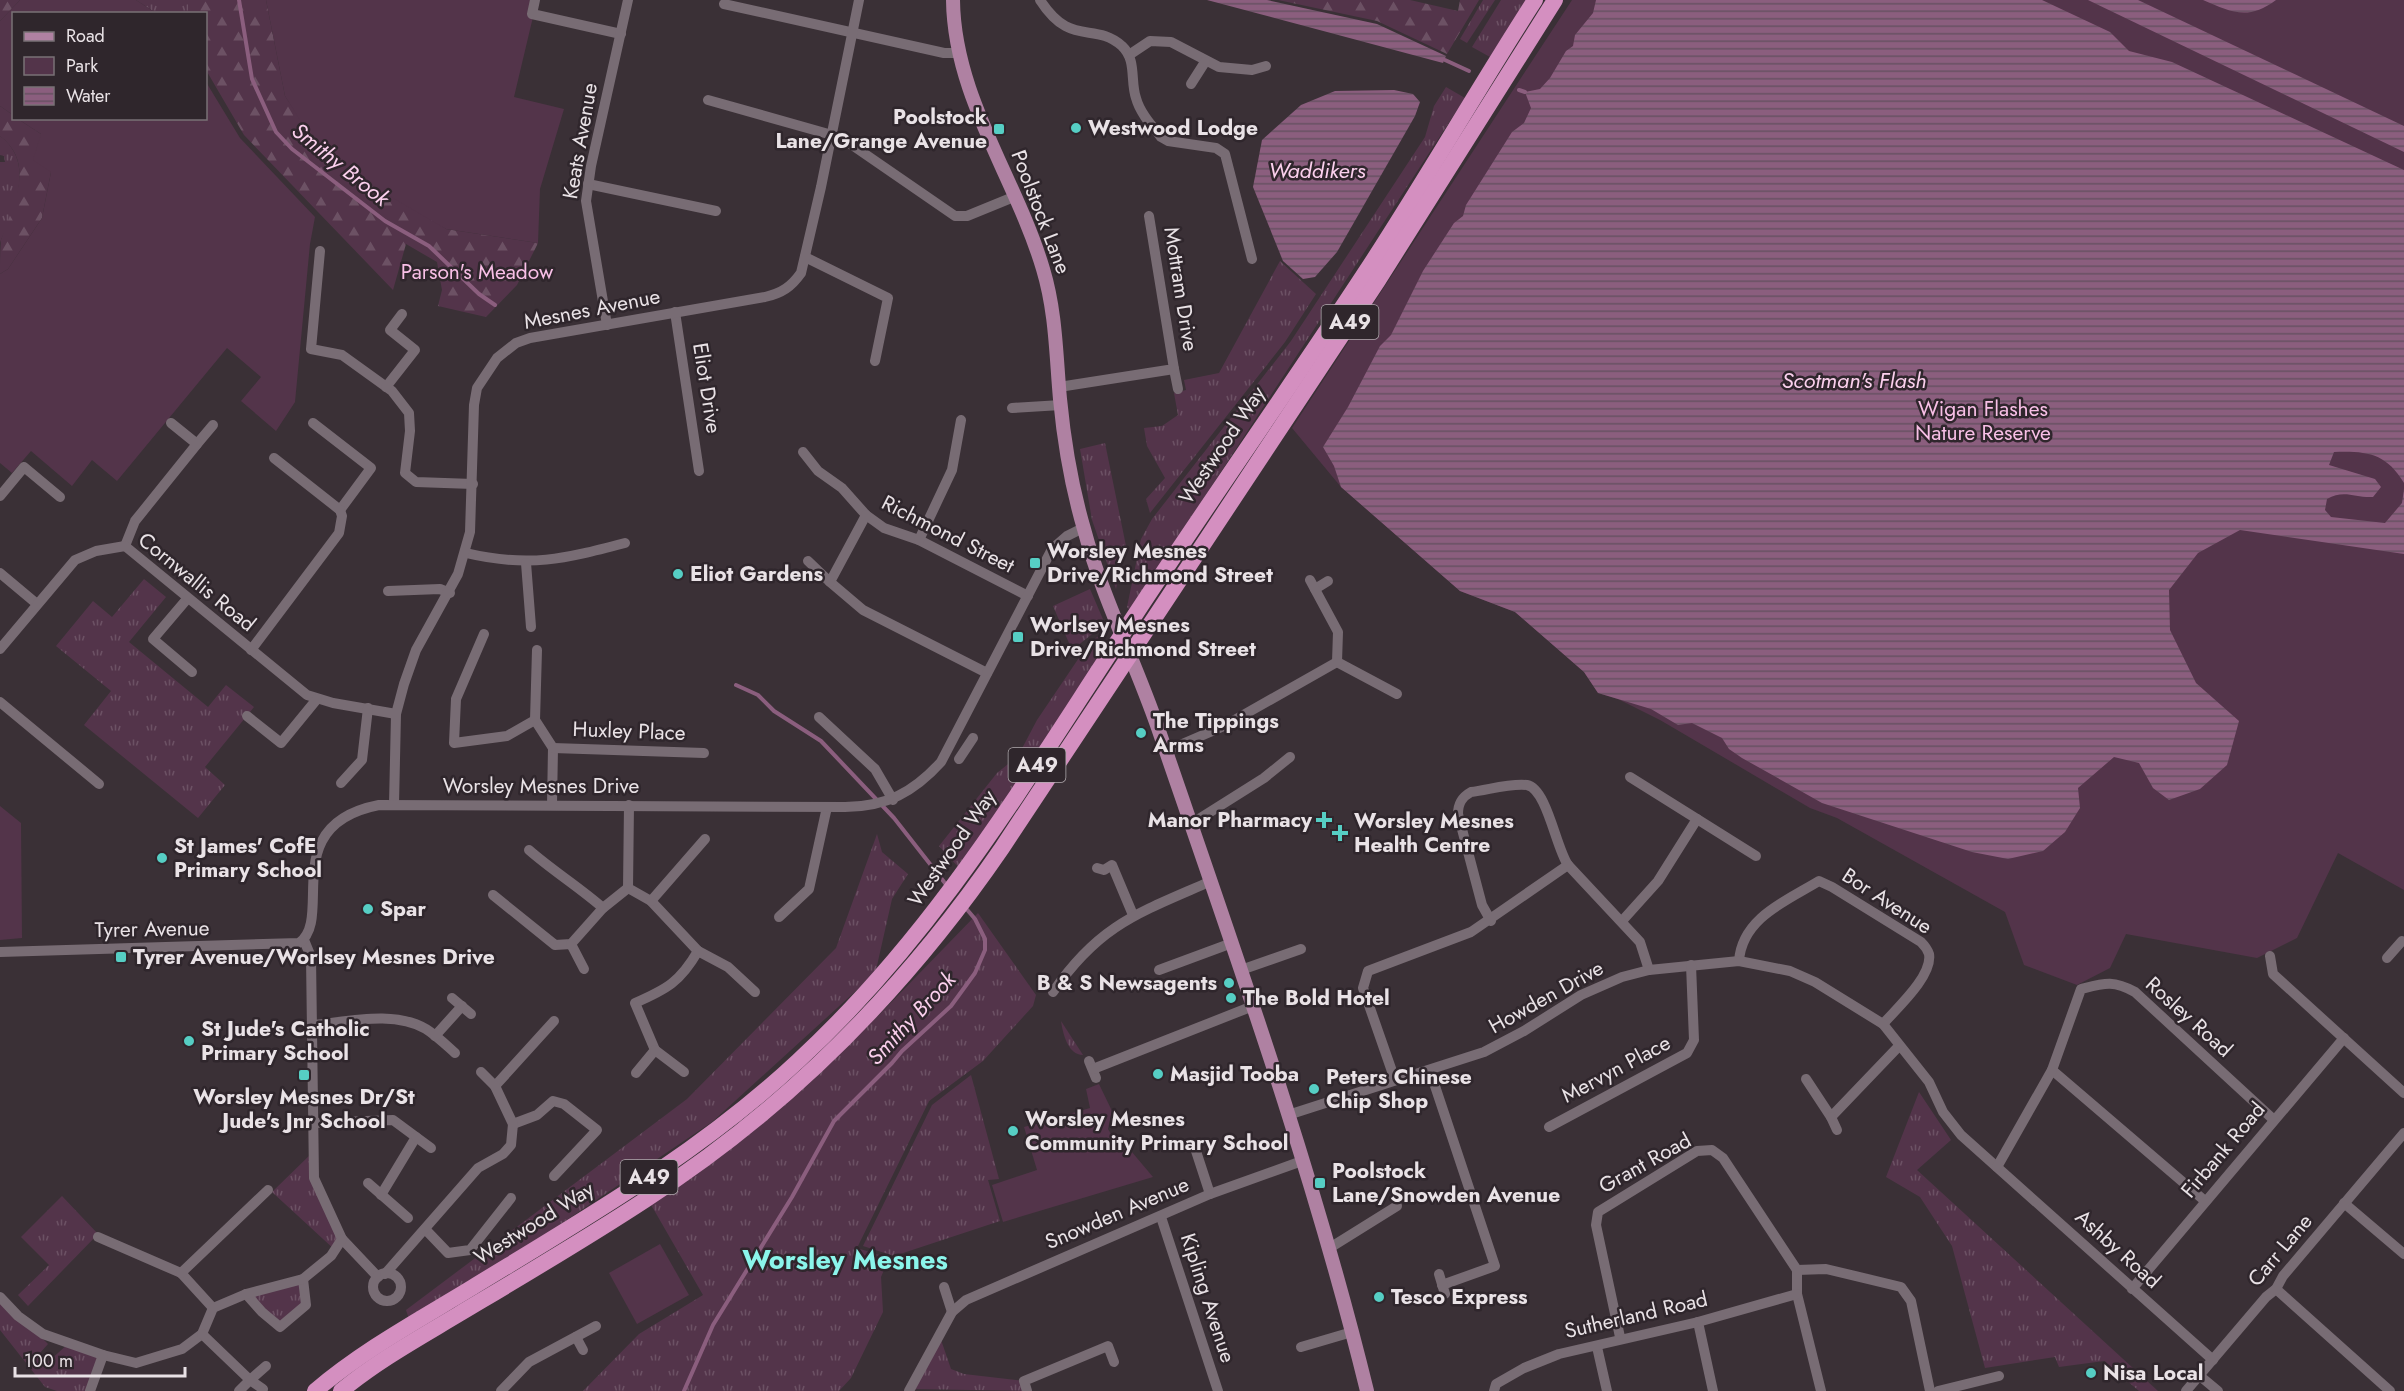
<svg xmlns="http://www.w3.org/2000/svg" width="2404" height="1391" font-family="Jost,sans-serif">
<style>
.grass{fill:url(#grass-tufts)}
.forest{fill:url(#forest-firs)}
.park{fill:#53344a}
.water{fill:url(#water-rules)}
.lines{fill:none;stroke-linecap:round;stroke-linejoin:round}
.stream{stroke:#8b5e7e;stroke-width:4}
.minor{stroke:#786c74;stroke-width:10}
.major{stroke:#af81a2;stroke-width:14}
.highway{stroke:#d48fc0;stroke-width:16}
.poi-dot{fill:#56cec4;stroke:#2f262c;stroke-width:2}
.labels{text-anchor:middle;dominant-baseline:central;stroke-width:5;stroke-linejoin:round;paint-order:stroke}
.shield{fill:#2f262c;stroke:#b1aaae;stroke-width:1.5}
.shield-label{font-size:20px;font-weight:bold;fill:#e9e2e6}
.poi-label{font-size:21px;font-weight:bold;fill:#e9e2e6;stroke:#2f262c;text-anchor:start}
.street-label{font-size:21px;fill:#e9e2e6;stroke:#2f262c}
.park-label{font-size:21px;fill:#f8bfe6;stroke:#2f262c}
.water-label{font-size:22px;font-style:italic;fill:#fbd0ed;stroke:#2f262c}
.district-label{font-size:27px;font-weight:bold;fill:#8bf5eb;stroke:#2f262c}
</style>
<defs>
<pattern id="grass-tufts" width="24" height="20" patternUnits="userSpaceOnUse" patternTransform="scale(1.5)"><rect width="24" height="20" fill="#53344a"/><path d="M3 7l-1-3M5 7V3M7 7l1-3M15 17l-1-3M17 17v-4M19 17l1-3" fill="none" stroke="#6c5164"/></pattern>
<pattern id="forest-firs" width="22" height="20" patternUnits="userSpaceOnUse" patternTransform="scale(1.5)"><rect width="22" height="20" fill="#53344a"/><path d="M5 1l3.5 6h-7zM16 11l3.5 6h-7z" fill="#6c5164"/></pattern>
<pattern id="water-rules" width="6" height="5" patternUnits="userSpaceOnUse" patternTransform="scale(1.5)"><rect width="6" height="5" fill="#8b5e7e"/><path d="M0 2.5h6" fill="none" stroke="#685162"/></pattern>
</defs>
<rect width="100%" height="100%" fill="#3a3036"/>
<g class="grass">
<polygon points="136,0 188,0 188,13 156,13"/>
<polygon points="1483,0 1495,0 1467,43 1460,39"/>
<polygon points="1501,0 1527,0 1490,57 1472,47"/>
<polygon points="1446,87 1465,98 1130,611 1127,607 1141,539 1152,519 1291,341 1425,137 1434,106"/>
<path d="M0,136C36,163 14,209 0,243V162H5L4,156L0,155Z"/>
<polygon points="1280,261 1316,294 1285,342 1150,513 1146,499 1165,478 1147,446 1144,428 1162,426 1178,415 1174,393 1186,390 1184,380 1219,373"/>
<polygon points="1105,443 1126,546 1116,589 1092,520 1080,449"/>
<polygon points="144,579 166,597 129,642 208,707 226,685 254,707 205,767 225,785 198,818 84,725 111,691 56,646 93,601 112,617"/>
<polygon points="1090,589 1105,624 1072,650 1053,606"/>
<polygon points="1100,635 1107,648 960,869 939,846 997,773 1018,756 1037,720 1089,643"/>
<polygon points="877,834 882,852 908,874 892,899 876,970 859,988 712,1122 445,1302 409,1319 406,1310 687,1099 836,948"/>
<polygon points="978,913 1036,995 1033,1006 983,1061 929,1101 857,1248 889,1258 881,1277 883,1312 851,1378 839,1391 583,1391 639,1334 703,1295 650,1203 828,1061 879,1015"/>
<path d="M1061,1021L1083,1055C1068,1055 1063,1034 1061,1021Z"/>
<polygon points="971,1075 999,1179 988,1180 1000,1221 894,1256 863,1246 932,1105"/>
<polygon points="1919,1092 1951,1140 1917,1170 2158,1391 2139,1391 2104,1361 2059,1367 2055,1357 1985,1368 1952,1246 1920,1197 1886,1177"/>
<polygon points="312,1153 324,1203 342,1239 335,1250 272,1192"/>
<polygon points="62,1196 98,1234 28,1306 18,1295 49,1265 21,1237"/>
<polygon points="303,1279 306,1305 280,1327 246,1294"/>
<polygon points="0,1296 48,1344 39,1354 47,1363 69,1343 103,1355 90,1391 57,1391 45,1387 0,1330"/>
<polygon points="939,1334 951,1369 964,1374 1024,1381 1027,1391 910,1389"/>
</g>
<g class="forest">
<polygon points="0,0 20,0 0,21"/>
<polygon points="188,0 266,0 285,96 299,117 446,229 538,243 517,285 486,317 438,306 442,290 437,262 406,244 393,290 244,135 206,70 206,14 188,14"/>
<polygon points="1278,0 1410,0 1458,11 1460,0 1479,0 1447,54 1377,21"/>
<path d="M0,106L13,115L14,118L18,119L41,134L51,172L42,218L8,269L0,274C0,263 0,250 1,240C12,206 37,164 0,136Z"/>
</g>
<g class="park">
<polygon points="20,0 136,0 156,13 14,14 13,115 0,106 0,21"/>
<polygon points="266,0 537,0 514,97 564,109 540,189 538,243 446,229 323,157 285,96"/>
<polygon points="1572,0 2404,0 2404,890 2338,853 2297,938 2257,958 2126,934 2110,968 2077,985 2024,965 2005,912 1837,818 1810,808 1660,720 1618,699 1598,693 1584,672 1515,612 1460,591 1341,487 1292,428"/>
<polygon points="206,82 240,138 315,217 310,244 295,402 276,431 241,401 261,377 227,348 117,481 92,460 72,486 31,451 12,473 0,463 0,274 8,269 42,218 51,172 33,160 41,134 18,119 206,118"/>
<polygon points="0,806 21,823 22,938 0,940"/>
<polygon points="1099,1084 1112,1111 1108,1129 1111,1134 1126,1145 1153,1177 1003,1222 992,1185 1037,1170 1024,1127 1090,1108 1086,1089"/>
<polygon points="660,1244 689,1295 637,1324 609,1273"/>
</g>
<g class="water">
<polygon points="1207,0 1267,0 1377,24 1446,56 1443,63"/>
<path d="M1596,0H2042L2110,32L2129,51L2172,62L2404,170V483C2386,453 2367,451 2334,452L2329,465L2375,479L2381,487L2373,497C2355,498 2344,489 2327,499L2325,510L2331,517L2385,523L2402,503L2404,489V554L2240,530L2198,553L2169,590L2170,630L2196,683L2239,721L2227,765L2200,789L2169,800L2153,788L2139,763L2114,757L2078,788L2080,808L2065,832L2043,851L2008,859L1972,852L1822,803L1742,758L1729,749L1722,738L1692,723L1678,725L1651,709L1598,693L1584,672L1515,612L1460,591L1341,487L1334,466L1323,447L1348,407L1380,346L1391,335L1423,271L1454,223L1463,216L1466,205L1512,132L1524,123L1531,108L1525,92L1540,89L1550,78L1566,51L1573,46L1575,35L1593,13Z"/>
<polygon points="2088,0 2138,0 2404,126 2404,152"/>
<path d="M2203,0H2276C2248,21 2231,12 2203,0Z"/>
<polygon points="1394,90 1413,94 1420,102 1415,116 1337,252 1315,277 1303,279 1283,261 1253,187 1262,140 1301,105 1335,91"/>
</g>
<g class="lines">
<g class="stream">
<polyline points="239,0 252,79 276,132 292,149 385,221 429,246 479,294 495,305"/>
<polyline points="1445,60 1469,71"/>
<polyline points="1519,90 1525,92"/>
<polyline points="736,685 758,695 774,711 821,741 894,818 948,887"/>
<polyline points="684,1391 713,1325 792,1197 834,1121 892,1063 902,1051 951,1006 975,973 985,950 985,939 975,919 964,906"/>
</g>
<g class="minor">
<polyline points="535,0 532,14 621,34"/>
<path d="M1040,0C1071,48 1093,21 1122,46C1137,60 1130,81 1136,98C1140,113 1152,126 1161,137L1168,141L1216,148L1225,154L1252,259"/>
<polyline points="724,4 944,53 958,53"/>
<polyline points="1129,55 1150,41 1171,42 1219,67 1252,70 1266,66"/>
<polyline points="1191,84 1205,62"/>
<polyline points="708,100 832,135 852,145 955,216 967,216 1016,196"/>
<polyline points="588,184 716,211"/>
<polyline points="320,251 311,349 342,355 392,391 409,413 410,431 405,473 416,482 473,484"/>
<polyline points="805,257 888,298 875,361"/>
<polyline points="675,312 699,471"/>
<polyline points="607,325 586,201 591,166 628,0"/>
<polyline points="1174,369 1178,389"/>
<polyline points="386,387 415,350 390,330 402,314"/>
<polyline points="1059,387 1174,369 1149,216"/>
<polyline points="1012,408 1061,405"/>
<polyline points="313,423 371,468 340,510"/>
<polyline points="197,444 213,425"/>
<polyline points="803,452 818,471 842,488 866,515 884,528 919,540 1028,596"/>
<polyline points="0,496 24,467 60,497"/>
<polyline points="866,515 830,582 863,610 987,673"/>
<polyline points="919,540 952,470 961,420"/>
<polyline points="125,546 135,521 197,444 171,423"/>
<path d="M466,553C529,568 564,559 625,543"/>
<polyline points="808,561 830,582"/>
<polyline points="526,563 531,627"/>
<polyline points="0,573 37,604"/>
<polyline points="1315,589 1328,581"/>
<polyline points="388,591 440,589 450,593"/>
<polyline points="187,599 153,639 192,672"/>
<polyline points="484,634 456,699 454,743 507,736 535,720"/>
<polyline points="0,649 75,560 96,551 125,546 307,695 333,703 396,714"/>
<polyline points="251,650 339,533 342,516 340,510 274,458"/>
<polyline points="537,650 535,720 553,748 552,805"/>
<polyline points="1337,662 1397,694"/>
<polyline points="0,702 99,784"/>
<polyline points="247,716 281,743 317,699"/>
<polyline points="819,717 875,769 893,800"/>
<polyline points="553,748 704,753"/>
<polyline points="1166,751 1224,726 1337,662 1338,632 1310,580"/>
<polyline points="959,759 973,738"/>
<polyline points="341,783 362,760 368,708"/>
<path d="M394,805L396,714L404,684L416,650L458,574L470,532L474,405L477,388L497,358L516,343L530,338L765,297C782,293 791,287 801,273L821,187L859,0"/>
<polyline points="1697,819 1756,856"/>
<polyline points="1191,824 1264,778 1290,757"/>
<path d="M529,850C553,871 579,887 603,908"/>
<polyline points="1097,868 1104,870 1112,865 1133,915"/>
<path d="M628,888L651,901L698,951C680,982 667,989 635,1003L655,1050L636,1073"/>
<polyline points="493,895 555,945 571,944 603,908 628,888 629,805"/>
<polyline points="651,901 705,839"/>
<polyline points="779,917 809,889 827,807"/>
<path d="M1491,921L1482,905L1458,814C1458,803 1462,797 1471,792C1488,790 1510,783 1527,785C1547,789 1556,848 1568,865"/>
<polyline points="1622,921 1658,881 1697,819 1630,777"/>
<polyline points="304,940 311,957 314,1178 342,1239 378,1277"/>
<polyline points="571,944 584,969"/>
<polyline points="698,951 728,967 755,992"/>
<path d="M0,952L299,943C335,918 276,825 379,805L845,807C886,807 914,792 941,762L1052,549L1067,536L1083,528"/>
<polyline points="2270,956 2273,974 2404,1093"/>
<polyline points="2387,958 2402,941"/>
<path d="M1739,961C1742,918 1786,901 1819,881L1832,887L1921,942C1924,945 1928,951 1929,954C1933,976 1896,1009 1883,1024"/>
<polyline points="1159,970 1232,943"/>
<polyline points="1241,970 1301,949"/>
<path d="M1053,992C1099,925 1138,913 1209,882"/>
<polyline points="452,998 471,1014"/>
<path d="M312,1025C347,1022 394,1010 426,1029C437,1036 446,1045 455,1053"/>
<polyline points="435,1036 462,1006"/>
<polyline points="655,1050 684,1072"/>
<polyline points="1089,1061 1096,1078"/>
<polyline points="1093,1069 1253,1006"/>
<polyline points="2052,1070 2205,1201"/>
<polyline points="1430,1071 1495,1266 1442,1285"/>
<polyline points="1806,1079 1831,1117 1899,1046"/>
<polyline points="1395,1080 1363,988 1368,971 1471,932 1568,865 1640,942 1649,970"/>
<polyline points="495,1086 554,1021"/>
<polyline points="1288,1115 1484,1052 1524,1031 1581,995 1622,977 1649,970 1739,961 1790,971 1815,982 1883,1024 1929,1082 1943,1112 1961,1135 2213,1360"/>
<polyline points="1831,1117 1837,1130"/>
<polyline points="314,1123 393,1120 416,1137 381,1195"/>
<polyline points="513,1124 537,1115 553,1101 564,1104 597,1130 554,1176"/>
<polyline points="1549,1127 1687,1053 1694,1040 1691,965"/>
<polyline points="416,1137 431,1148"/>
<polyline points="1195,1148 1210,1194"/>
<path d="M1997,1167L2052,1070L2081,989C2105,983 2113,980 2135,992L2274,1120"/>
<polyline points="368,1183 408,1218"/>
<polyline points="2344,1203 2404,1254"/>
<polyline points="1161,1217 1218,1391"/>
<polyline points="425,1229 448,1253 470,1250 511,1198"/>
<polyline points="98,1237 181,1273 213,1308"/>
<polyline points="1328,1249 1397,1206"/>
<polyline points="1797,1270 1826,1269 1901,1287 1911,1301 1930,1391"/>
<polyline points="181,1273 268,1190"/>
<circle cx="387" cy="1287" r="14"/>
<polyline points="385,1274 478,1168 503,1154 511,1145 513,1124 495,1086 481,1072"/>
<polyline points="1439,1274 1445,1294"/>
<polyline points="944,1287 952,1312"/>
<polyline points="2132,1289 2344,1038"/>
<polyline points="2276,1289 2390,1391"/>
<polyline points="246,1294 262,1312 280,1327 306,1305 303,1279"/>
<polyline points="0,1297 18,1316 43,1334 103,1355 136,1363 182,1349 202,1334 213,1308 246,1294 303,1279 331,1256 342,1239"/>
<polyline points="1698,1322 1713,1391"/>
<polyline points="202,1334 250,1380 239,1391"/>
<polyline points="576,1337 583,1350"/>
<polyline points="1620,1337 1596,1225 1598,1212 1697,1151 1712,1150 1723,1158 1797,1270 1797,1294 1821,1391"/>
<polyline points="1301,1347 1352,1332"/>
<polyline points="1597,1347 1607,1391"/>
<polyline points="2200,1376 2218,1391"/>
<polyline points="263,1389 250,1380 266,1366"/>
<polyline points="90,1391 103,1355"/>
<polyline points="501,1391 529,1362 596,1326"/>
<polyline points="909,1391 952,1312 966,1300 1210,1194 1302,1161"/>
<polyline points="1027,1391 1024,1381 1108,1346 1114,1362"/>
<polyline points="1494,1391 1496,1384 1524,1368 1559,1354 1698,1322 1797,1294"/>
<polyline points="1938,1391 1999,1376"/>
<polyline points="2186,1391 2266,1297 2276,1289 2283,1276 2404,1133"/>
</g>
<path class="major" d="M953,0C954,97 1016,178 1043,269C1056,312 1056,355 1060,399C1064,441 1072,488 1084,529C1102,597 1135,661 1158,728C1233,947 1312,1166 1367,1391"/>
<g class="highway">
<path d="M315,1391C363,1350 419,1320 473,1287C586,1218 701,1152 798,1061C940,930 1028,776 1133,618C1209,502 1289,389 1365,273C1424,183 1477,90 1535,0"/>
<path d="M341,1391C377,1361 419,1338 459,1314C521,1277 584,1240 645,1200C788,1108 906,988 1002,848L1379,279L1555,0"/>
</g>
</g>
<g class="poi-dot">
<circle cx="1076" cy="128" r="6"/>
<rect x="993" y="123" width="12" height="12" rx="3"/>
<rect x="1029" y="557" width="12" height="12" rx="3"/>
<circle cx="678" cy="574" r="6"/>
<rect x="1012" y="631" width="12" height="12" rx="3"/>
<circle cx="1141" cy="733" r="6"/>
<path d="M1321 811h6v6h6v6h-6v6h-6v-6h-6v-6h6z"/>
<path d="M1337 824h6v6h6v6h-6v6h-6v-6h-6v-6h6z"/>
<circle cx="162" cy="858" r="6"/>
<circle cx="368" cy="909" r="6"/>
<rect x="115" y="951" width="12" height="12" rx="3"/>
<circle cx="1229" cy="983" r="6"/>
<circle cx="1231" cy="998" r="6"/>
<circle cx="189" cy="1041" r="6"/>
<circle cx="1158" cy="1074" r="6"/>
<rect x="298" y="1069" width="12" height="12" rx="3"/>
<circle cx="1314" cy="1089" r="6"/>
<circle cx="1013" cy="1131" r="6"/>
<rect x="1314" y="1177" width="12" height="12" rx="3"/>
<circle cx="1379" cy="1297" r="6"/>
<circle cx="2091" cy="1373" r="6"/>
</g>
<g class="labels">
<g class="shield">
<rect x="1321.5" y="305" width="57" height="34" rx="4.5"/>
<rect x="1008.5" y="748" width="57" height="34" rx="4.5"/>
<rect x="620.5" y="1160" width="57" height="34" rx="4.5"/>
</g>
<g class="shield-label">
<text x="1350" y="322">A49</text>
<text x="1037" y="765">A49</text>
<text x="649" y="1177">A49</text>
</g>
<g class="poi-label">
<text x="987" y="117" text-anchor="end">Poolstock<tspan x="987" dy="24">Lane/Grange Avenue</tspan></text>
<text x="1088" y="128">Westwood Lodge</text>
<text x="1047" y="551">Worsley Mesnes<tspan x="1047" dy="24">Drive/Richmond Street</tspan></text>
<text x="690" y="574">Eliot Gardens</text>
<text x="1030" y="625">Worlsey Mesnes<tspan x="1030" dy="24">Drive/Richmond Street</tspan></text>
<text x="1153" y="721">The Tippings<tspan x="1153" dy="24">Arms</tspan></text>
<text x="1312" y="820" text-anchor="end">Manor Pharmacy</text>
<text x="1354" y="821">Worsley Mesnes<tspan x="1354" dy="24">Health Centre</tspan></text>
<text x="174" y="846">St James' CofE<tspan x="174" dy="24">Primary School</tspan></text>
<text x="380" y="909">Spar</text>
<text x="133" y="957">Tyrer Avenue/Worlsey Mesnes Drive</text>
<text x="1217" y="983" text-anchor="end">B &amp; S Newsagents</text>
<text x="1243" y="998">The Bold Hotel</text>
<text x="201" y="1029">St Jude's Catholic<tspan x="201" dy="24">Primary School</tspan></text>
<text x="1170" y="1074">Masjid Tooba</text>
<text x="1326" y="1077">Peters Chinese<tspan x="1326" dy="24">Chip Shop</tspan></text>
<text x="304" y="1097" text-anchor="middle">Worsley Mesnes Dr/St<tspan x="304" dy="24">Jude's Jnr School</tspan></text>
<text x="1025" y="1119">Worsley Mesnes<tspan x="1025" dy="24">Community Primary School</tspan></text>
<text x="1332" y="1171">Poolstock<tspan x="1332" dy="24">Lane/Snowden Avenue</tspan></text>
<text x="1391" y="1297">Tesco Express</text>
<text x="2103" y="1373">Nisa Local</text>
</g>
<g class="street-label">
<text transform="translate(580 141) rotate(-80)">Keats Avenue</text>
<text transform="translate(1041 212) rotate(69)">Poolstock Lane</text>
<text transform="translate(1181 289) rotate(81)">Mottram Drive</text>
<text transform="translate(592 309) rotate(-11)">Mesnes Avenue</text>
<text transform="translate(707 388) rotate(81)">Eliot Drive</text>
<text transform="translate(1222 445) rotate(-56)">Westwood Way</text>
<text transform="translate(948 534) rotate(27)">Richmond Street</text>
<text transform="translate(197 582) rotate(39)">Cornwallis Road</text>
<text transform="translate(629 731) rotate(2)">Huxley Place</text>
<text x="541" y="786">Worsley Mesnes Drive</text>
<text transform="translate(952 848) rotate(-55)">Westwood Way</text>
<text transform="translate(1887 901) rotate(33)">Bor Avenue</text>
<text transform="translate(152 929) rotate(-1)">Tyrer Avenue</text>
<text transform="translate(1546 997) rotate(-29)">Howden Drive</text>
<text transform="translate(2189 1017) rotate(42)">Rosley Road</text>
<text transform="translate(1616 1069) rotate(-28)">Mervyn Place</text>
<text transform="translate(2223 1150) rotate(-50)">Firbank Road</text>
<text transform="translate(1645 1163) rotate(-29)">Grant Road</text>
<text transform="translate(1117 1213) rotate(-23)">Snowden Avenue</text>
<text transform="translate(534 1223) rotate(-32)">Westwood Way</text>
<text transform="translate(2118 1249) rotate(42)">Ashby Road</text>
<text transform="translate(2280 1250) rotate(-50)">Carr Lane</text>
<text transform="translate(1208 1298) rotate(72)">Kipling Avenue</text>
<text transform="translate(1636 1315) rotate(-13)">Sutherland Road</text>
</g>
<g class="park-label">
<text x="477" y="272">Parson's Meadow</text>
<text x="1983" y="409">Wigan Flashes<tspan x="1983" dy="24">Nature Reserve</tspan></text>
</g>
<g class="water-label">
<text transform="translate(341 164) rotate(39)">Smithy Brook</text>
<text x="1317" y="170">Waddikers</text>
<text x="1854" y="380">Scotman's Flash</text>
<text transform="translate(911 1018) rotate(-47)">Smithy Brook</text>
</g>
<g class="district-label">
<text x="845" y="1259">Worsley Mesnes</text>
</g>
</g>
<rect x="12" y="12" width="195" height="108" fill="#2f262c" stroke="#797176" stroke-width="1.5"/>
<rect x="24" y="32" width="30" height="9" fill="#af81a2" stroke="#797176" stroke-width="1.5"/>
<text x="66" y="42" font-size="18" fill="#e9e2e6">Road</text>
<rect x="24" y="57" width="30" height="18" fill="#53344a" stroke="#797176" stroke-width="1.5"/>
<text x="66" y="72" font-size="18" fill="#e9e2e6">Park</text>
<rect x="24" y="87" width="30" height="18" fill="url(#water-rules)" stroke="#797176" stroke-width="1.5"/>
<text x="66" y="102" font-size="18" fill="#e9e2e6">Water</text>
<path d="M15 1367v9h170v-9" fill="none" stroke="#e9e2e6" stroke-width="3"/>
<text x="24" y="1367" font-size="18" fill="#e9e2e6" stroke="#2f262c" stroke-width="4.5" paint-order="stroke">100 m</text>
</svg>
